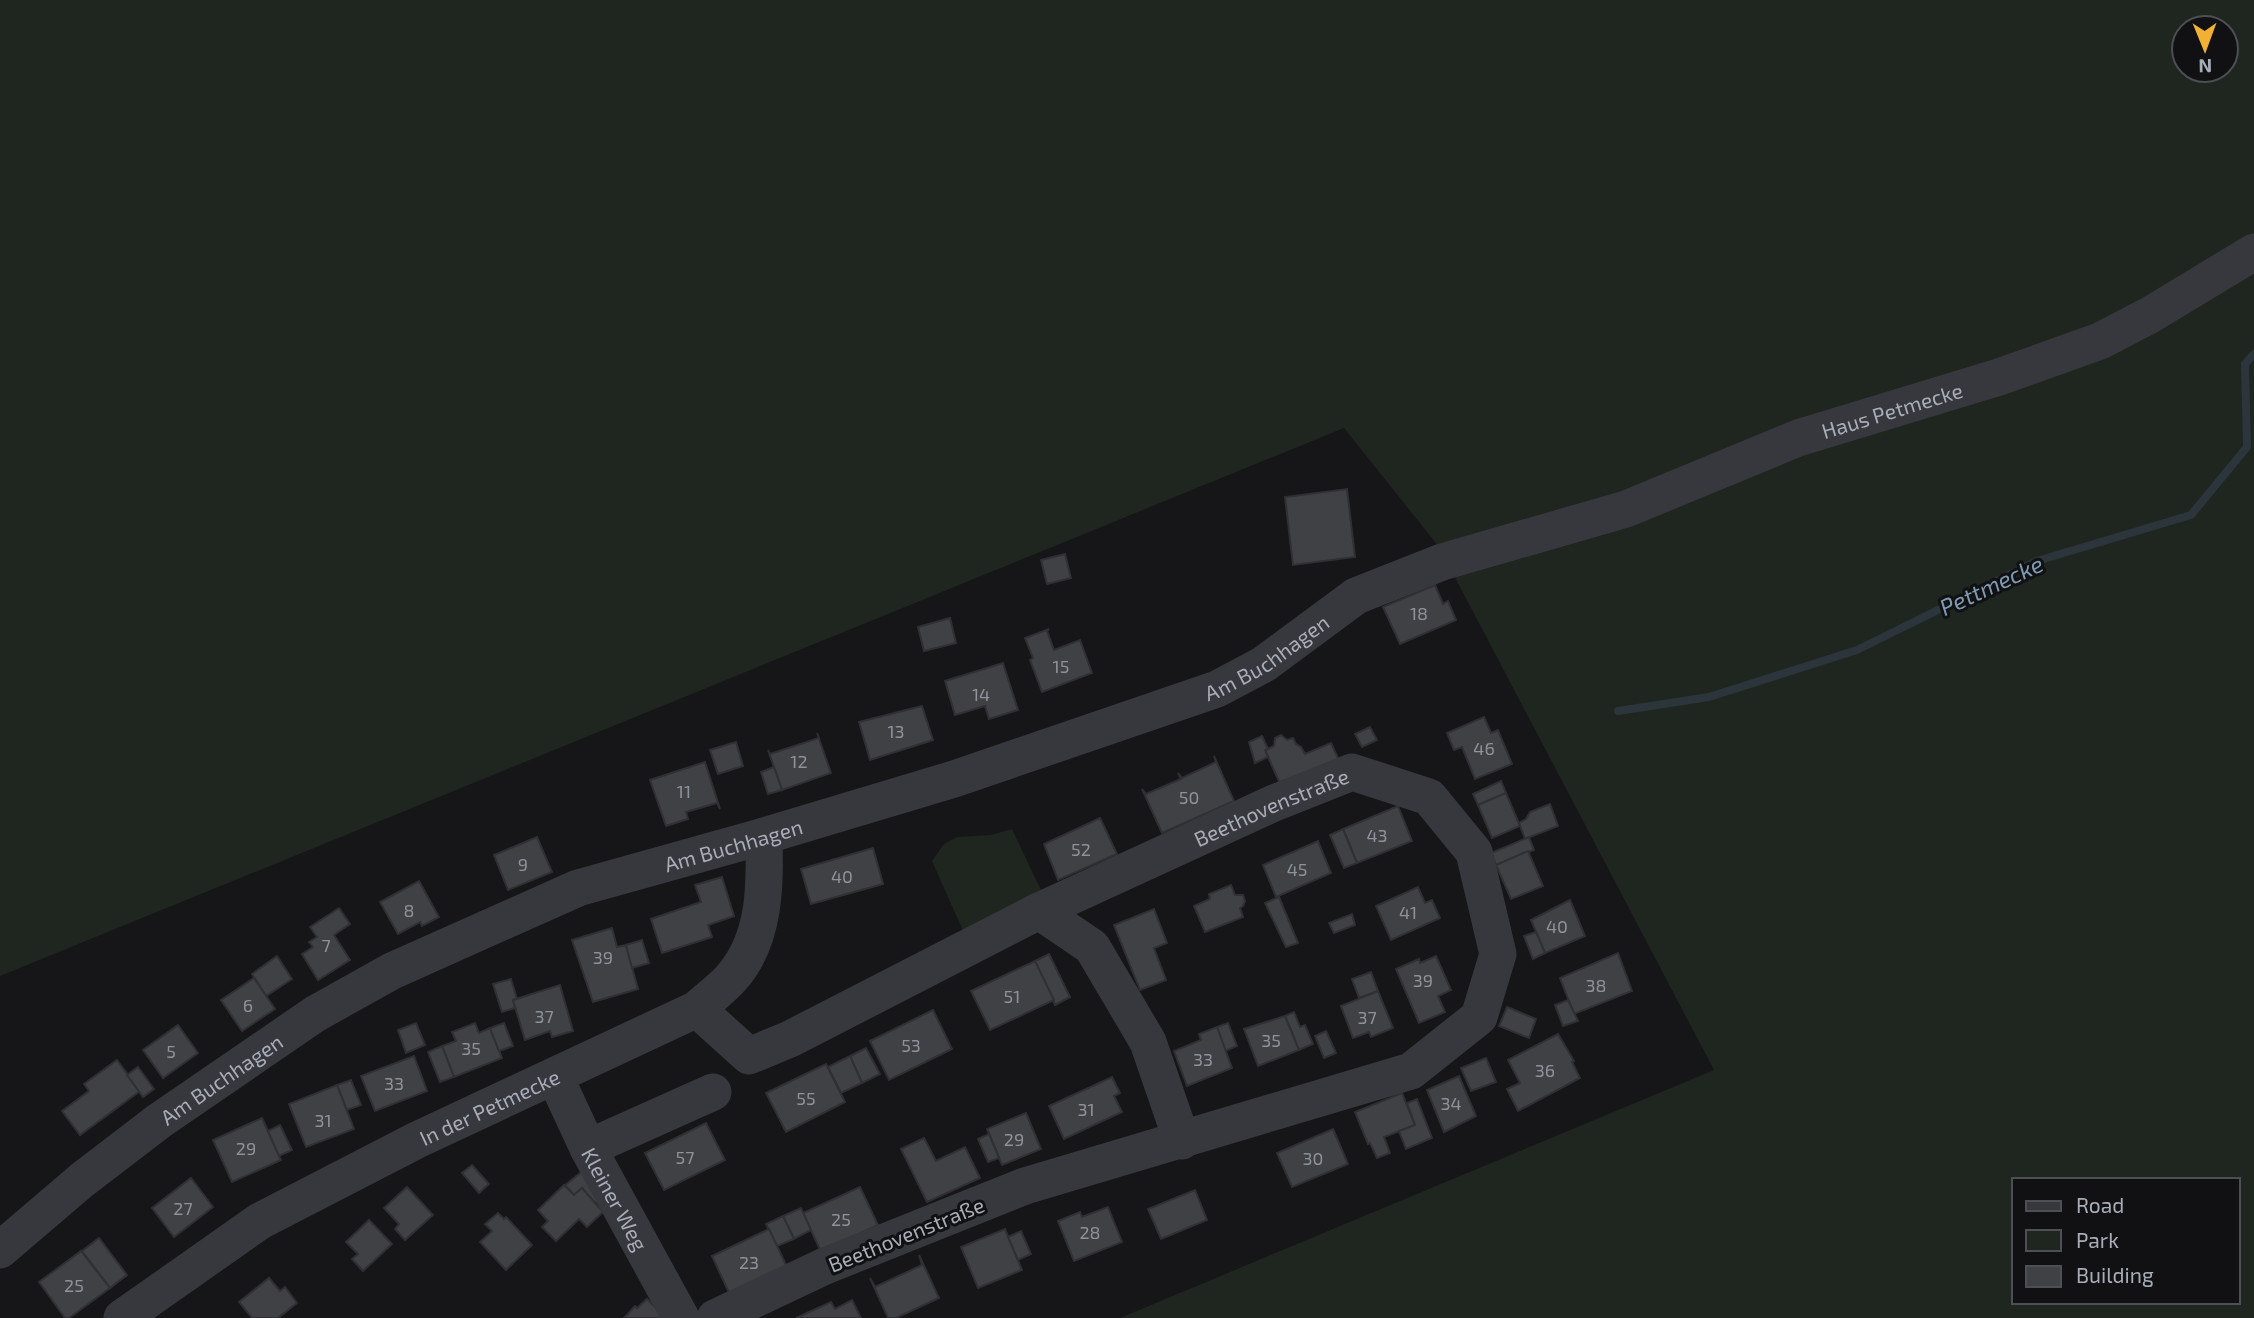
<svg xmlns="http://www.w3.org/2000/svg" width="2254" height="1318" font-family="'Exo 2',sans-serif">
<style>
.green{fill:#1e261f;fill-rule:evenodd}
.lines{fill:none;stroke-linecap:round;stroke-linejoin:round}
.stream{stroke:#2c353c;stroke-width:8}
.building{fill:#404145;stroke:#303034;stroke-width:2}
.minor{stroke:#37383d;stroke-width:37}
.labels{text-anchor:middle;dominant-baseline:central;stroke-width:6;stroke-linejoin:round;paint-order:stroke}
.number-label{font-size:18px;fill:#8e929b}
.street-label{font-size:21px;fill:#a8adb8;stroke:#111113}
.water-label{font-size:23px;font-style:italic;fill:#7f9bb3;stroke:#111113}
</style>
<rect width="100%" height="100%" fill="#161618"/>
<g class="green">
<path d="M0,0H2254V1318H1120L1714,1070L1439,547L1344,428L0,976ZM2184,28H2226V70H2184ZM2014,1180H2238V1302H2014Z"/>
<polygon points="1012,829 1047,903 968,942 932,861 944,844 957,837 991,835"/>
</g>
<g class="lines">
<polyline class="stream" points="1618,711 1709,697 1857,650 2037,561 2191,515 2247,447 2245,364 2254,354"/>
</g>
<g class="building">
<polygon points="1347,489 1355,557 1293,565 1285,497"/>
<polygon points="1065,554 1071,578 1047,584 1041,560"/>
<polygon points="1435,585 1443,604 1448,601 1456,620 1400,644 1383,607"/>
<polygon points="950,618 956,643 924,651 918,627"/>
<polygon points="1049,629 1047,631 1054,650 1080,640 1092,673 1042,692 1030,660 1033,658 1025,638"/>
<polygon points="1003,663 1018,710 989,719 985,706 955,715 945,681"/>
<polygon points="922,706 933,740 870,760 859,722"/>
<polygon points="1484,717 1491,733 1498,730 1512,764 1475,779 1462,747 1454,750 1447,733"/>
<polygon points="1370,727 1377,740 1362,747 1355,734"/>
<polygon points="817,733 831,773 782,790 768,750 770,754 819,738"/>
<polygon points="1281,735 1287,740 1293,738 1296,744 1301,747 1305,754 1331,743 1339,760 1281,786 1265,750 1274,746 1275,738"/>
<polygon points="1262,736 1268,749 1265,750 1268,757 1255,763 1249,742"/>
<polygon points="736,742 743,766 718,774 710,750"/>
<polygon points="1214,756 1234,801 1162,833 1142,789 1146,794 1181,779 1178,773 1182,778 1216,762"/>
<polygon points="705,762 720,809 717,803 686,812 688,819 666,826 650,780"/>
<polygon points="774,767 782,790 768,794 761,772"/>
<polygon points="1501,781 1506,793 1478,805 1473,794"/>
<polygon points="1506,793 1520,826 1492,838 1478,805"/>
<polygon points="1550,804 1558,826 1525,839 1519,823 1526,819 1530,812"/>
<polygon points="1398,806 1412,841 1357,863 1343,829"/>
<polygon points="1100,818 1117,854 1058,880 1044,844"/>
<polygon points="1343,829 1357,863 1344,868 1330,835"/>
<polygon points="537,837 552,872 508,890 494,855"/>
<polygon points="1529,837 1534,850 1496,865 1491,853"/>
<polygon points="1318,841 1331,873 1276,897 1263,865"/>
<polygon points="873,848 883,884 811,904 801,869"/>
<polygon points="1528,851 1543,886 1511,899 1496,865"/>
<polygon points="722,877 734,916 708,925 712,937 662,953 651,919 701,902 695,885"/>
<polygon points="419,881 439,917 422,926 420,922 398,934 380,902"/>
<polygon points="1231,885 1235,895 1243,895 1245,901 1243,906 1240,908 1243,917 1205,932 1194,906 1210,899 1209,894"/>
<polygon points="1418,887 1425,903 1432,900 1440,918 1391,940 1376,906"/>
<polygon points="1279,897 1298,943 1286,947 1265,903"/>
<polygon points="1570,900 1585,936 1545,953 1531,920"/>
<polygon points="339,908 350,924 334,935 350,960 318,980 302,954 313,947 309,942 317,937 310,927"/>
<polygon points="1154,909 1167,943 1154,948 1166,980 1140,990 1114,925"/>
<polygon points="1352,914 1355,925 1334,933 1329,923"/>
<polygon points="612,928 617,947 626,945 638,989 593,1002 572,940"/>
<polygon points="1536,932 1545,953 1533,959 1524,936"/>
<polygon points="642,940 649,963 632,968 626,945"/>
<polygon points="1618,953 1632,991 1574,1014 1560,978"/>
<polygon points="1049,954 1070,997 1055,1005 1035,961"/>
<polygon points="277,956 292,979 266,996 252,974"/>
<polygon points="1436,956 1451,990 1438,996 1445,1012 1419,1023 1396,969 1419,959 1420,963"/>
<polygon points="1035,961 1054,1000 990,1030 971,991"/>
<polygon points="1371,972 1378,991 1359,998 1352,979"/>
<polygon points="254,978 275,1009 242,1031 221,1000"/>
<polygon points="511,979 517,999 513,1000 515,1008 502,1012 493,984"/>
<polygon points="560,985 573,1031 552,1037 550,1031 525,1040 513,1000"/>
<polygon points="1378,991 1393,1028 1371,1037 1369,1032 1353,1038 1341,1006"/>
<polygon points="1568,1000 1578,1021 1563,1026 1555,1005"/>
<polygon points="1507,1007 1536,1019 1529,1038 1499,1026"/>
<polygon points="933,1010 952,1049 889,1080 870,1041"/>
<polygon points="1294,1012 1300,1027 1305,1025 1313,1044 1299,1050 1285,1016"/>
<polygon points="1285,1016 1299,1050 1258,1066 1244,1029"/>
<polygon points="416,1023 425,1045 406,1053 398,1030"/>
<polygon points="475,1023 479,1033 490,1028 502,1058 454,1077 442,1046 456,1041 452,1032"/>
<polygon points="504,1023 513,1046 499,1051 490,1028"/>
<polygon points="1228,1023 1237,1046 1225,1051 1217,1027"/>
<polygon points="178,1025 198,1053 163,1078 143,1050"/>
<polygon points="1217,1027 1232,1068 1187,1086 1174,1051 1201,1040 1199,1034"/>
<polygon points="1326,1031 1336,1053 1324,1058 1315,1036"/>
<polygon points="1558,1034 1574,1061 1572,1062 1580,1078 1518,1111 1507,1089 1520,1083 1508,1060"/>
<polygon points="442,1046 454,1077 440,1082 428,1052"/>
<polygon points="866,1048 880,1074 862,1083 850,1056"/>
<polygon points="414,1056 427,1091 375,1111 361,1076"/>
<polygon points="850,1056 862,1083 841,1093 828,1067"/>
<polygon points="1486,1058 1496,1082 1471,1091 1461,1068"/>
<polygon points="117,1060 140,1091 80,1135 62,1111 89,1091 84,1084"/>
<polygon points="826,1064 845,1102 786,1132 766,1093"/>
<polygon points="138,1067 154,1089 143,1097 127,1075"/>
<polygon points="1459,1076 1476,1116 1444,1132 1427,1090"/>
<polygon points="1112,1077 1120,1093 1114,1096 1122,1112 1064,1139 1049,1106"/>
<polygon points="351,1080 361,1105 347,1110 337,1085"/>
<polygon points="337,1085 354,1129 306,1147 289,1104"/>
<polygon points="1402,1093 1415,1125 1384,1137 1390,1153 1377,1158 1370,1143 1368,1144 1355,1112"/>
<polygon points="1417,1099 1432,1138 1406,1149 1399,1131 1415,1125 1407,1103"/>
<polygon points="1026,1113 1041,1149 1002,1165 987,1129"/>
<polygon points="262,1118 281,1160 232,1182 213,1140"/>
<polygon points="706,1123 725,1160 664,1190 645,1153"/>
<polygon points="280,1125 292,1150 279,1156 268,1131"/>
<polygon points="1333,1129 1348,1164 1292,1187 1277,1153"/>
<polygon points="989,1134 999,1158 988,1162 978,1139"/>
<polygon points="924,1138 936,1161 965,1147 980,1178 927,1202 901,1149"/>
<polygon points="472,1165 489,1184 479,1193 462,1173"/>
<polygon points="584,1170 603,1197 595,1203 582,1188 574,1195 565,1185"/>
<polygon points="191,1178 213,1207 174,1237 152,1208"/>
<polygon points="564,1185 574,1195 582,1188 603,1212 587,1227 579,1219 556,1241 542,1227 548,1221 538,1210"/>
<polygon points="407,1187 433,1215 405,1240 395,1229 399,1224 384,1208"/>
<polygon points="860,1187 878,1225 821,1252 803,1213"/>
<polygon points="1195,1190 1207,1220 1161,1239 1148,1209"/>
<polygon points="1108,1207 1122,1242 1074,1261 1058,1221 1080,1212 1082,1217"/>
<polygon points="801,1208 811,1230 794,1239 783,1216"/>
<polygon points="498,1213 504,1219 506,1217 532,1245 506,1270 480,1242 492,1231 485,1224"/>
<polygon points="783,1216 794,1239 777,1246 766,1224"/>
<polygon points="369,1220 392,1244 363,1271 352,1259 358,1254 346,1242"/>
<polygon points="769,1229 787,1267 730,1295 712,1256"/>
<polygon points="1005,1229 1022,1270 978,1288 961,1247"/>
<polygon points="1021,1231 1031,1254 1018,1260 1008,1237"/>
<polygon points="99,1238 127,1275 110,1288 82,1251"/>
<polygon points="81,1251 110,1288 69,1318 65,1318 39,1282"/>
<polygon points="919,1255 939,1298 896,1318 888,1318 870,1278 875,1287 922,1265"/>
<polygon points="269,1278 280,1291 285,1287 297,1303 278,1318 252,1318 239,1302"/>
<polygon points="647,1299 666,1318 624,1318 635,1306 637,1308"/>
<polygon points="852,1300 861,1318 796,1318 831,1302 835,1309"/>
</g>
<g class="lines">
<g class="minor">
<polyline points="1039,911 1092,947 1148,1042 1182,1141"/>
<path id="s1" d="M697,1009L749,1056L790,1039L1039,911L1274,803L1352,772L1429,797L1474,852L1498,954L1479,1017L1411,1071L1025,1186L825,1266L715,1318"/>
<path id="s2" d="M555,1077L588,1148L681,1318"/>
<polyline points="588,1148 713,1092"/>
<path id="s3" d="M0,1250L82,1180L159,1121L315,1014L392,971L578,888L764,836L954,779L1217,689L1264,664L1356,596L1442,562L1626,509L1798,438L1999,377L2100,341L2150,315L2254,252"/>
<path id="s4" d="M122,1318L260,1221L417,1140L697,1009C709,998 723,988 733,976C766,937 765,884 764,836"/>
</g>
</g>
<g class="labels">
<g class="number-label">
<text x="1419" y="613">18</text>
<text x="1061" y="666">15</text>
<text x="981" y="694">14</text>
<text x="896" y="731">13</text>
<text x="1484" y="748">46</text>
<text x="799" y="761">12</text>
<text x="684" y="791">11</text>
<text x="1189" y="797">50</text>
<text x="1377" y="835">43</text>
<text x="1081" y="849">52</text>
<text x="523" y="864">9</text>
<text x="1297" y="869">45</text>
<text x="842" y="876">40</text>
<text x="409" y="910">8</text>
<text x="1408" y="912">41</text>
<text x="1557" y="926">40</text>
<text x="326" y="945">7</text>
<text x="603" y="957">39</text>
<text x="1423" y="980">39</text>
<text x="1596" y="985">38</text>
<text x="1012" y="996">51</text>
<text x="248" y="1005">6</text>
<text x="544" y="1016">37</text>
<text x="1367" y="1017">37</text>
<text x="1271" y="1040">35</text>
<text x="911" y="1045">53</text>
<text x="471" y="1048">35</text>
<text x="171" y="1051">5</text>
<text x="1203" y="1059">33</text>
<text x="1545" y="1070">36</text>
<text x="394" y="1083">33</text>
<text x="806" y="1098">55</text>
<text x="1451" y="1103">34</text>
<text x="1086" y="1109">31</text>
<text x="323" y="1120">31</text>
<text x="1014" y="1139">29</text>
<text x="246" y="1148">29</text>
<text x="685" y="1157">57</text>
<text x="1313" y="1158">30</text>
<text x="183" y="1208">27</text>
<text x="841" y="1219">25</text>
<text x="1090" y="1232">28</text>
<text x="749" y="1262">23</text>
<text x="74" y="1285">25</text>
</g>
<g class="street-label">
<text stroke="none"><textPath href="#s3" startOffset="2091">Haus Petmecke</textPath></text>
<text stroke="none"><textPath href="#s3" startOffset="1414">Am Buchhagen</textPath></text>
<text stroke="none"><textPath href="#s1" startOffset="649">Beethovenstraße</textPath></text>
<text stroke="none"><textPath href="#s3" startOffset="847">Am Buchhagen</textPath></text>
<text stroke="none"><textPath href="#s3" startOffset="280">Am Buchhagen</textPath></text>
<text stroke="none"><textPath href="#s4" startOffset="425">In der Petmecke</textPath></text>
<text stroke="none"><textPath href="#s2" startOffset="136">Kleiner Weg</textPath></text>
<text transform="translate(906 1234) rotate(-22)">Beethovenstraße</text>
</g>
<g class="water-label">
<text transform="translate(1991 585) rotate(-25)">Pettmecke</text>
</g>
</g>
<rect x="2012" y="1178" width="228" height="126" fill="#111113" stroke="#4d4f55" stroke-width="2"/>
<rect x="2026" y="1201" width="35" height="10" fill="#37383d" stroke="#4d4f55" stroke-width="2"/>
<text x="2076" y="1213" font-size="21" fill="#a8adb8">Road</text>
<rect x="2026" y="1230" width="35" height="21" fill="#1e261f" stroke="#4d4f55" stroke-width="2"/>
<text x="2076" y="1248" font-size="21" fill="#a8adb8">Park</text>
<rect x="2026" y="1266" width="35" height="21" fill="#404145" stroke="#4d4f55" stroke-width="2"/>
<text x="2076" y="1283" font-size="21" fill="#a8adb8">Building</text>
<g transform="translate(2205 49) rotate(179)"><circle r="33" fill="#111113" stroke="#4d4f55" stroke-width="2"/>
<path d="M0-5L12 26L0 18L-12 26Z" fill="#f2b134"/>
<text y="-10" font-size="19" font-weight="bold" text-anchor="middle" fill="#a8adb8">N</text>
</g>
</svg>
